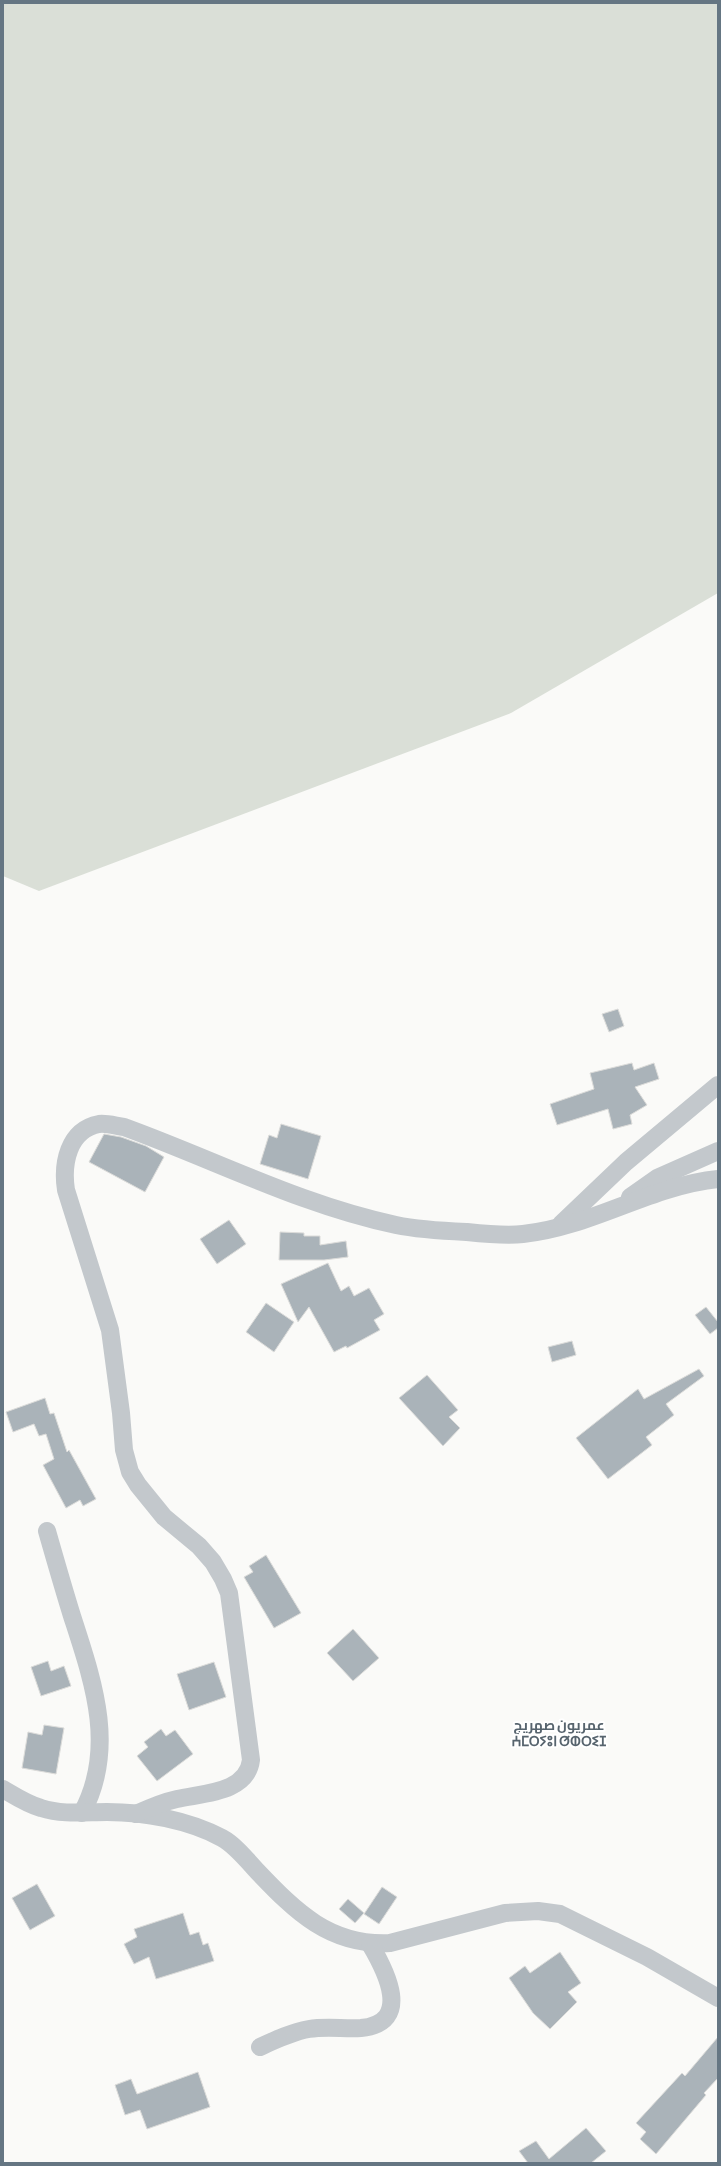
<svg xmlns="http://www.w3.org/2000/svg" width="721" height="2166" font-family="'Asap Condensed',Cairo,'Noto Sans Tifinagh',sans-serif">
<style>
.green{fill:#dadfd7}
.building{fill:#aab3b9;stroke:#dcdcda}
.lines{fill:none;stroke-linecap:round;stroke-linejoin:round}
.minor{stroke:#c3c8cc;stroke-width:18}
.labels{text-anchor:middle;dominant-baseline:central;stroke-width:4;stroke-linejoin:round;paint-order:stroke}
.quarter-label{font-size:14px;font-weight:bold;fill:#57646e;stroke:#fff}
</style>
<rect width="100%" height="100%" fill="#fafaf8"/>
<polygon class="green" points="3,3 718,3 718,593 511,713 39,891 3,876"/>
<g class="building">
<polygon points="618,1009 624,1026 609,1032 602,1014"/>
<polygon points="632,1063 634,1070 654,1063 659,1079 635,1087 647,1105 630,1115 632,1124 613,1129 608,1109 557,1125 550,1104 594,1089 590,1073"/>
<polygon points="281,1124 321,1136 308,1179 260,1164 269,1135 277,1138"/>
<polygon points="104,1134 121,1137 146,1146 164,1157 145,1192 89,1162"/>
<polygon points="229,1220 246,1244 217,1264 200,1239"/>
<polygon points="280,1232 304,1233 304,1236 320,1236 320,1245 346,1241 348,1257 324,1260 279,1260"/>
<polygon points="328,1263 341,1291 349,1286 354,1296 369,1288 384,1314 374,1320 380,1330 347,1348 346,1346 334,1352 309,1307 298,1322 281,1284"/>
<polygon points="266,1303 294,1322 274,1352 246,1332"/>
<polygon points="706,1307 718,1322 718,1328 710,1334 695,1315"/>
<polygon points="572,1341 576,1355 552,1362 548,1347"/>
<polygon points="699,1369 704,1376 666,1404 674,1415 646,1437 652,1445 608,1479 576,1438 638,1389 644,1399"/>
<polygon points="427,1375 458,1410 449,1417 460,1428 443,1446 399,1398"/>
<polygon points="45,1398 50,1414 54,1413 67,1452 69,1450 96,1499 83,1506 80,1500 66,1508 43,1465 54,1459 46,1434 39,1436 34,1424 13,1432 6,1412"/>
<polygon points="266,1555 301,1613 274,1628 244,1577 253,1572 249,1566"/>
<polygon points="353,1629 379,1658 353,1681 327,1653"/>
<polygon points="48,1661 51,1671 64,1666 71,1686 41,1696 31,1667"/>
<polygon points="214,1662 226,1697 189,1710 177,1674"/>
<polygon points="44,1725 64,1728 56,1774 22,1768 28,1732 42,1735"/>
<polygon points="161,1729 166,1736 175,1730 193,1754 157,1781 137,1756 148,1747 144,1742"/>
<polygon points="37,1884 55,1916 30,1930 12,1898"/>
<polygon points="382,1887 397,1897 379,1924 364,1914"/>
<polygon points="348,1899 364,1913 355,1923 339,1909"/>
<polygon points="183,1913 190,1935 199,1932 203,1945 208,1943 214,1961 156,1979 149,1957 134,1964 124,1944 137,1937 134,1929"/>
<polygon points="560,1952 581,1983 568,1992 577,2002 550,2029 533,2013 509,1978 525,1966 530,1973"/>
<polygon points="718,2037 718,2078 704,2093 706,2095 656,2154 640,2139 646,2132 636,2123 682,2073 685,2076"/>
<polygon points="198,2072 210,2107 147,2129 140,2110 125,2115 115,2085 131,2079 137,2094"/>
<polygon points="586,2128 606,2151 591,2163 528,2163 519,2151 536,2141 549,2159"/>
</g>
<g class="lines">
<g class="minor">
<polyline points="630,1197 657,1178 718,1151"/>
<polyline points="561,1224 626,1162 718,1085"/>
<path d="M47,1531C55,1559 63,1587 72,1616C93,1681 117,1748 82,1813"/>
<path d="M3,1789C15,1796 27,1804 41,1808C63,1815 85,1812 107,1812C144,1812 189,1820 222,1838C235,1845 247,1860 257,1871C296,1912 330,1946 390,1943L505,1913L538,1911L560,1914L647,1957L718,1998"/>
<path d="M136,1814C149,1808 163,1802 177,1799C203,1793 247,1793 251,1760L229,1593L223,1579L213,1562L199,1546L164,1517L138,1485L130,1472L124,1450L121,1413L110,1330L66,1190C62,1164 68,1130 99,1124C107,1123 116,1126 124,1127C215,1160 301,1205 396,1225C420,1230 444,1231 467,1232C486,1234 505,1236 523,1234C591,1227 650,1186 718,1179"/>
<path d="M260,2047C275,2040 292,2032 309,2029C326,2026 344,2029 361,2028C413,2023 386,1971 370,1944"/>
</g>
</g>
<g class="labels">
<g class="quarter-label">
<text x="559" y="1725">عمريون صهريج<tspan x="559" dy="16">ⵄⵎⵔⵢⵓⵏ ⵚⵀⵔⵉⵊ</tspan></text>
</g>
</g>
<rect width="721" height="2166" fill="none" stroke="#657683" stroke-width="8"/>
</svg>
